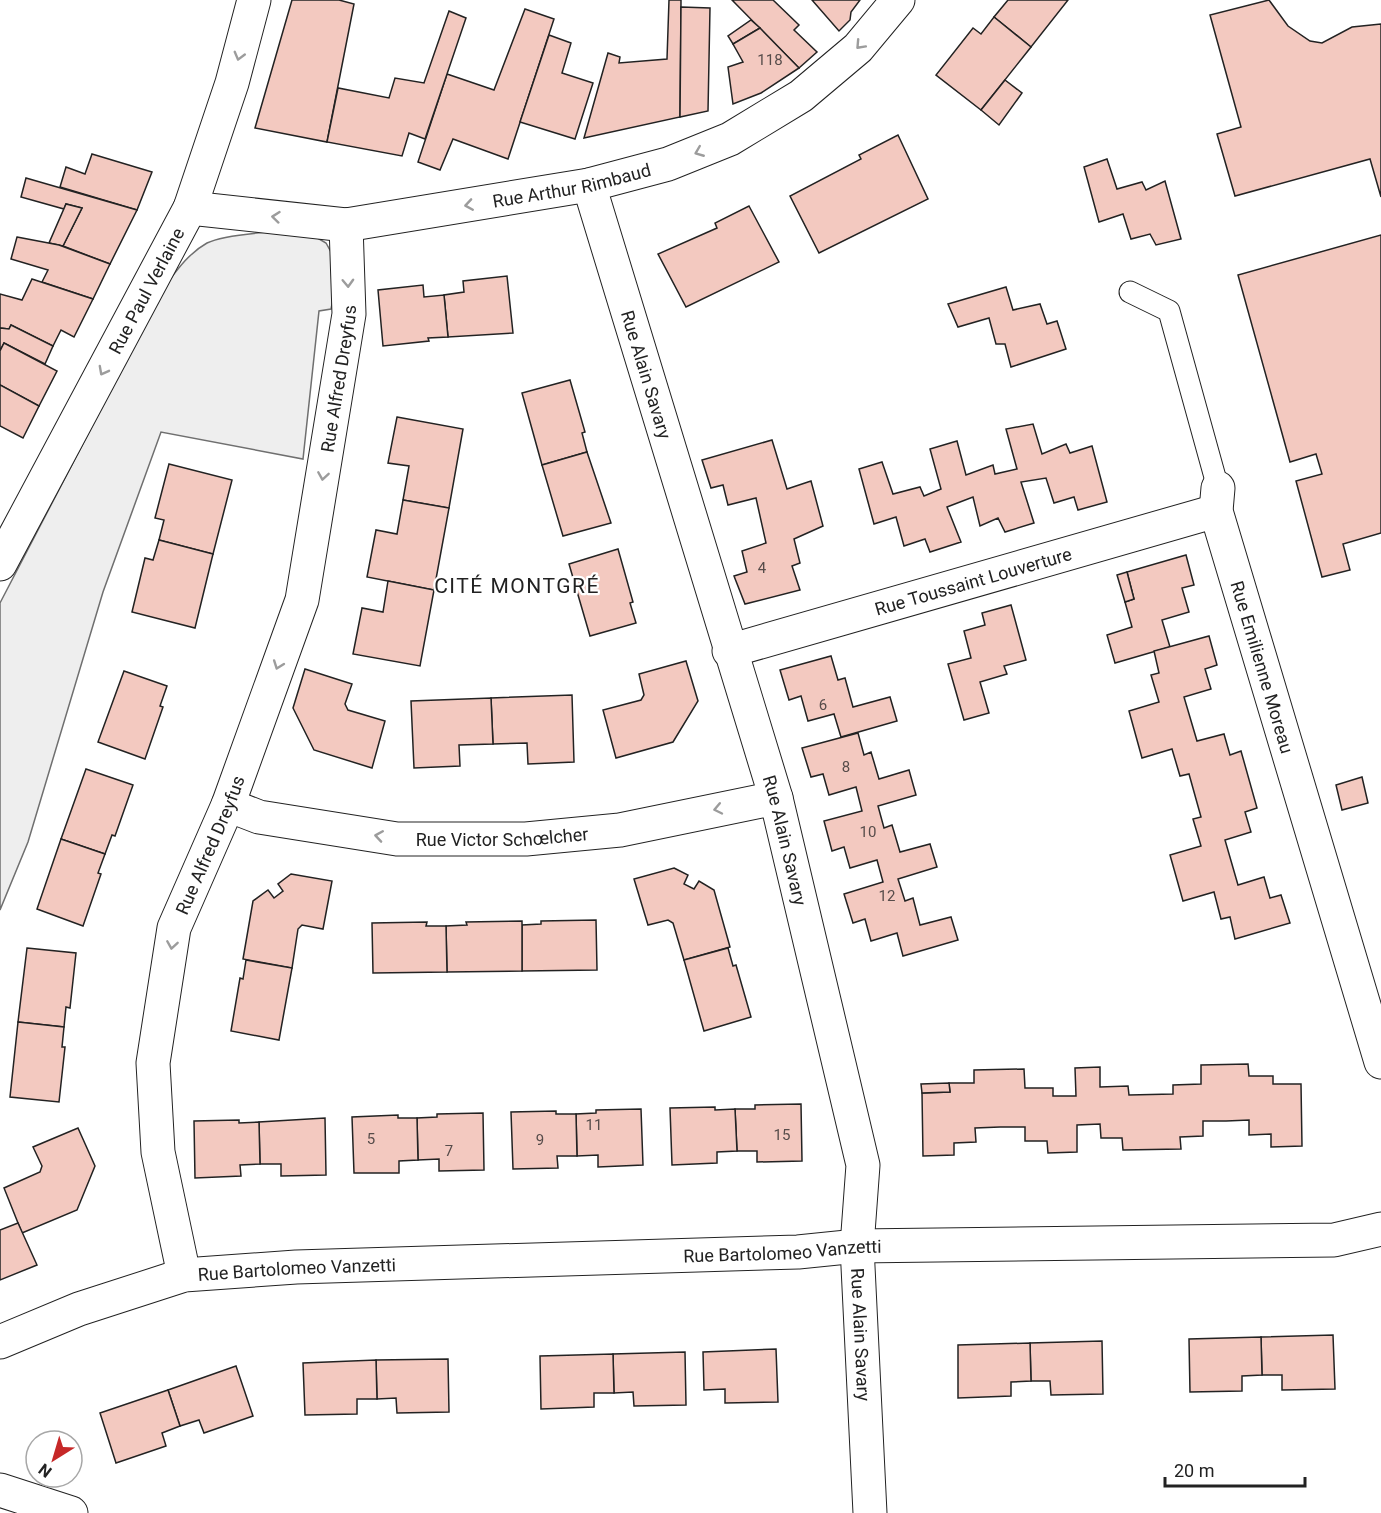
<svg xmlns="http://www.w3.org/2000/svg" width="1381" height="1513" font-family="Roboto,sans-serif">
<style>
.green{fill:#eee;stroke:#6f6f6f;stroke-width:1.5}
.building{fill:#f3c9c0;stroke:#222;stroke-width:1.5}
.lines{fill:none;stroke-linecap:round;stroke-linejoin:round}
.service-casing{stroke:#222;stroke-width:23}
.minor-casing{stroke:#222;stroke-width:35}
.tertiary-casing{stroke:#222;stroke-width:35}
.service{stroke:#fff;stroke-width:21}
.minor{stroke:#fff;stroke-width:33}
.tertiary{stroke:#fff;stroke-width:33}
.oneway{stroke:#9c9c9c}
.labels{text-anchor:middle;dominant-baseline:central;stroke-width:4.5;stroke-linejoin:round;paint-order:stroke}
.number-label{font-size:15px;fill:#564c4a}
.street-label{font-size:18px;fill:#222;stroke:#fff}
.quarter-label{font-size:21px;letter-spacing:1.5px;fill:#222;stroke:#fff}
</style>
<rect width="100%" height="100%" fill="#fff"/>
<path class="green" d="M304,230L326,243L340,268L331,309L319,311L303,459L161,432L103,592L28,842L0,910V603L165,286C177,270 189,253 207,243C227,233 281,231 304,230Z"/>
<g class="building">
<polygon points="292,0 339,0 354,4 327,142 255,128"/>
<polygon points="669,0 681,0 680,117 584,138 608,53 620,57 619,63 667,59"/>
<polygon points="732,0 773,0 799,25 794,30 817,52 799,68"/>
<polygon points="812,0 860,0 851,12 850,20 839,31"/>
<polygon points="1008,0 1068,0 1031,47 994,17"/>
<polygon points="1269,0 1288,26 1310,41 1322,43 1352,27 1381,24 1381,197 1370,159 1235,196 1217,134 1241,127 1210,15"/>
<polygon points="681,7 710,8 708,111 680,117"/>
<polygon points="525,9 554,19 508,159 453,139 440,170 418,162 447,74 494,90"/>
<polygon points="449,11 466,18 425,139 409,133 402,156 327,142 338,88 389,98 395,78 424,83"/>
<polygon points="994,17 1031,47 981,110 936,75 973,28 981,34"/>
<polygon points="751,20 760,28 733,44 728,36"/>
<polygon points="760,28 799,68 761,93 733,104 728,67 743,62 733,44"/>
<polygon points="549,35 571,43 562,73 593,83 575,139 520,122"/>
<polygon points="1005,80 1022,93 999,125 981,110"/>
<polygon points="898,135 928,199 819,253 790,196 861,159 859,155"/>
<polygon points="92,154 152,172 137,210 60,187 66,167 85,174"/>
<polygon points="1107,159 1117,189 1142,182 1146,190 1165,181 1181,239 1156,245 1150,234 1131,239 1123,214 1099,222 1084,167"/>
<polygon points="26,178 137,210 110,264 63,246 82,208 66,204 64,209 21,197"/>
<polygon points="66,204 82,208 63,246 49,243"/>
<polygon points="749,206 779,262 686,307 658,254 717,228 715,223"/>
<polygon points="1381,235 1381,533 1343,544 1350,570 1322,577 1296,481 1322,474 1316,454 1290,462 1238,275"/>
<polygon points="17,237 59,245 110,264 93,299 42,282 48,270 11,259"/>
<polygon points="507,276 513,333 448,337 444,295 464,292 463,281"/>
<polygon points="32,279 93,299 74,337 61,330 53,346 11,325 9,329 0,328 0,294 22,300"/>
<polygon points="423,285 424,297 444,295 448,337 428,338 429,341 383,346 378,290"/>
<polygon points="1006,287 1013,310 1040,304 1047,324 1057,321 1066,349 1011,367 1005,344 996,344 989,318 958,327 948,304"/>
<polygon points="11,325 53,346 45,364 4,343 0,351 0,328 9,329"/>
<polygon points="4,343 57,371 39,406 0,385 0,351"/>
<polygon points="570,380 585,432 582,433 587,452 542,465 522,393"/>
<polygon points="0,385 39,406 23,438 0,426"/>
<polygon points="397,417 463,429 449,508 403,500 409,466 388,463"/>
<polygon points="1033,424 1042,454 1066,444 1070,453 1092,446 1107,502 1078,510 1074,497 1054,503 1046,478 1021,482 1034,523 1005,532 998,518 980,526 973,497 947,507 961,542 930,552 925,539 904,546 896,517 874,524 859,469 882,462 893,494 920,487 924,496 941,489 930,449 957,441 966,475 993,465 995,474 1017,469 1006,429"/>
<polygon points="772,440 787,489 811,481 823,526 794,539 800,563 792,566 800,590 745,604 734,576 747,572 742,551 766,543 756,498 728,505 723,485 711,488 702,460"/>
<polygon points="587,452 611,523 563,536 542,465"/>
<polygon points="169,464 232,480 213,554 159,540 164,520 155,518"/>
<polygon points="403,500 449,508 434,590 367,577 376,530 397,534"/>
<polygon points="159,540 213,554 195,628 132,612 145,558 153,560"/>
<polygon points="618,549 633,602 630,603 636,623 590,636 569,564"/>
<polygon points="1186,555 1194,585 1182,588 1189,612 1162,620 1170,647 1115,663 1107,635 1132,627 1125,602 1134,599 1127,572"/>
<polygon points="1127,572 1134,599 1125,602 1117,575"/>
<polygon points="388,581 434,590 420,666 353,654 362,608 383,612"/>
<polygon points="1011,605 1026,660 1004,666 1007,674 980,682 989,713 964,720 948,664 971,658 964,631 985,625 982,613"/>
<polygon points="1209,636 1217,665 1205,669 1211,689 1184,697 1197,741 1224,734 1230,755 1241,751 1257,808 1245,812 1251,832 1225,840 1238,885 1264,877 1270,898 1281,895 1290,923 1235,939 1230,917 1221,919 1214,892 1183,901 1170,855 1201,846 1193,819 1201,817 1189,774 1180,776 1172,749 1142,758 1129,711 1159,702 1151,675 1159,673 1154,651"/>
<polygon points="831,656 838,680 845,678 853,707 890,697 897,721 841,737 834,714 808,721 801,696 789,700 780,670"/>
<polygon points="686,661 698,701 673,742 616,758 603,710 641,700 644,695 639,674"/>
<polygon points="305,669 352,684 345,704 348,710 385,721 372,768 314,750 293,708"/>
<polygon points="124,671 167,686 160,706 163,707 145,759 98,742"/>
<polygon points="572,695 574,762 528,764 527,743 493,744 491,698"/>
<polygon points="491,698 493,744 459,745 460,766 414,768 411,701"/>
<polygon points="858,733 864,755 871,752 879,779 909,770 916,795 878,806 884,828 892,825 900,852 930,844 937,867 898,879 905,901 913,898 920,925 951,917 958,940 903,956 897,933 871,941 865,919 853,923 844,894 883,882 877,860 850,868 844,847 832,851 824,821 862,811 856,787 829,795 823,774 811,777 802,748"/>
<polygon points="86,769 133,785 115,836 112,835 105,854 61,839"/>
<polygon points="1362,777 1368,803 1342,810 1336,785"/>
<polygon points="61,839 105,854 98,873 101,874 83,926 37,909"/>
<polygon points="674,868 688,875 684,884 694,889 699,881 714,890 730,947 684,960 673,923 668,920 648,925 634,879"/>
<polygon points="291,874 332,881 323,929 302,925 298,929 292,968 243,959 253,901 268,890 274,898 283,891 278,884"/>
<polygon points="596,920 597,970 522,971 522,925 541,924 541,921"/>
<polygon points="522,921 522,971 447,972 446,926 467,925 466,922"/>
<polygon points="427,922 426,926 446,926 447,972 373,973 372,923"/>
<polygon points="27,948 76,953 70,1008 66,1007 64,1027 18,1022"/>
<polygon points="728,948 733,966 736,965 751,1017 704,1031 684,960"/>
<polygon points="246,960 292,968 279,1040 231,1031 240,978 243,979"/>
<polygon points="18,1022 64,1027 62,1047 65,1047 59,1102 10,1097"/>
<polygon points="1248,1064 1249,1076 1273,1076 1273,1084 1301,1084 1302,1146 1271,1147 1271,1134 1249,1135 1249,1120 1226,1121 1203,1121 1203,1136 1180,1137 1181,1149 1123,1150 1122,1138 1101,1138 1100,1124 1077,1125 1077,1152 1048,1153 1047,1141 1025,1141 1025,1127 1000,1127 975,1128 976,1142 954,1143 954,1155 923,1156 922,1093 950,1092 949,1083 974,1083 974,1070 1024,1069 1025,1088 1053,1088 1053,1096 1076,1096 1075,1068 1100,1067 1100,1087 1128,1086 1129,1095 1173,1094 1173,1085 1201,1084 1201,1065"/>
<polygon points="949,1083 950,1092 922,1093 921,1084"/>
<polygon points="801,1104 802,1161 757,1162 757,1151 737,1151 735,1109 755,1109 755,1105"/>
<polygon points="715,1107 715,1110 735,1109 737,1151 717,1152 717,1163 672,1165 670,1108"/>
<polygon points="641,1109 643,1165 598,1167 598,1155 577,1156 576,1114 596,1113 596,1110"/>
<polygon points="556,1111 556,1114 576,1114 577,1156 557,1156 558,1168 513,1169 511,1112"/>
<polygon points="483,1113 484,1170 439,1171 439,1159 418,1160 417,1118 437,1117 437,1114"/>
<polygon points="398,1115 398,1118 417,1118 418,1160 399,1161 399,1173 354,1173 352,1117"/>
<polygon points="325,1118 326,1175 281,1176 281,1164 260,1164 259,1122"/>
<polygon points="239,1120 239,1123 259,1122 260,1164 240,1165 241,1176 195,1178 194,1121"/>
<polygon points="78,1128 95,1166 77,1210 22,1233 4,1188 40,1172 42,1166 33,1147"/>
<polygon points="18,1223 37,1265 0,1280 0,1230"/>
<polygon points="1333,1335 1335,1389 1282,1390 1282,1375 1262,1375 1261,1337"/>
<polygon points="1261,1337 1262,1375 1242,1376 1242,1391 1190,1392 1189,1339"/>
<polygon points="1102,1341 1103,1394 1051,1395 1050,1381 1031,1381 1030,1343"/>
<polygon points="1030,1343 1031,1381 1011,1382 1011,1396 958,1398 958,1345"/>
<polygon points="776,1349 778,1402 725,1403 725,1389 704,1390 703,1352"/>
<polygon points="685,1352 686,1405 634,1406 633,1392 614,1393 613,1354"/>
<polygon points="613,1354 614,1393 594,1393 594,1407 541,1409 540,1356"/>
<polygon points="448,1359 449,1412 397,1413 396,1398 377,1399 376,1360"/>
<polygon points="376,1360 377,1399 357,1399 357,1414 305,1415 303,1363"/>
<polygon points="236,1366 253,1416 204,1433 199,1420 180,1426 168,1390"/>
<polygon points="168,1390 180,1426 162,1433 166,1446 116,1463 100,1413"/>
</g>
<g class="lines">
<g class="service-casing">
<polyline id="service" points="1130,292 1169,311 1218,488"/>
</g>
<g class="minor-casing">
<g id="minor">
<path id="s1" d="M589,185L776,798L863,1165L857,1246L870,1513"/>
<path id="s2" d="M190,208L346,225L589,185L668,164L730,139L801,96L858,48L898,0"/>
<path id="s3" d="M1218,488L1216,511L1381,1062"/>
<path id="s4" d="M729,651L1216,511"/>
<path id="s5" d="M228,805L259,817L397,839H526L620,830L776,798"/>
<path id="s6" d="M184,1275L158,1152L153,1063L174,928L228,805L302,600L349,314L346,225"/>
<polyline points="0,1490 71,1513"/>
</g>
</g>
<g class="tertiary-casing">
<g id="tertiary">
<path id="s7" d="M0,564L190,208L232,83L254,0"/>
<path id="s8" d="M0,1342L79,1309L184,1275L296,1267L798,1252L857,1246L1334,1240L1381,1229"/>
</g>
</g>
<use href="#service" class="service"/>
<use href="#minor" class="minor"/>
<use href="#tertiary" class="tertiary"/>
</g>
<defs><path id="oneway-chevron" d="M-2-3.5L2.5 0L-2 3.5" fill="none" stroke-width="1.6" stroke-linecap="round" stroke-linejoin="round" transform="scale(1.5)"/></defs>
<g class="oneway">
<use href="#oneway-chevron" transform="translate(860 45) rotate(133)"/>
<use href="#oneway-chevron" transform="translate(239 56) rotate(105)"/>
<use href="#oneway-chevron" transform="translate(699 152) rotate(158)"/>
<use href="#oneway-chevron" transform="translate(469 205) rotate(171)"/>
<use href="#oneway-chevron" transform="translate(276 217) rotate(-174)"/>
<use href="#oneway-chevron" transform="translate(348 283) rotate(88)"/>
<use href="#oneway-chevron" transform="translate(103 371) rotate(118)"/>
<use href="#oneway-chevron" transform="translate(323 476) rotate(99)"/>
<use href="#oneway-chevron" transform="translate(278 665) rotate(110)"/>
<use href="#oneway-chevron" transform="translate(718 809) rotate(168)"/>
<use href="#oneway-chevron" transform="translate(379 836) rotate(-171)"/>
<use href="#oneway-chevron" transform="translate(172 945) rotate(99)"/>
</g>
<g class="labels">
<g class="number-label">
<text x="770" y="60">118</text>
<text x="762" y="568">4</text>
<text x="823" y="705">6</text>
<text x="846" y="767">8</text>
<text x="868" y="832">10</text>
<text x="887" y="896">12</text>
<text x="594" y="1125">11</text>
<text x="782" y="1135">15</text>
<text x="371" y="1139">5</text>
<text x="540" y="1140">9</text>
<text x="449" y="1151">7</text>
</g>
<g class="street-label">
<text stroke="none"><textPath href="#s2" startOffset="386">Rue Arthur Rimbaud</textPath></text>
<text stroke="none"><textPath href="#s7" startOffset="310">Rue Paul Verlaine</textPath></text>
<text stroke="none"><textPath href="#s1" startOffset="198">Rue Alain Savary</textPath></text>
<text stroke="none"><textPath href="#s6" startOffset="928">Rue Alfred Dreyfus</textPath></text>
<text stroke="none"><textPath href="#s4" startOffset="254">Rue Toussaint Louverture</textPath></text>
<text stroke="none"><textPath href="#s3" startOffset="186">Rue Emilienne Moreau</textPath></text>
<text stroke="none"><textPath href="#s5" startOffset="278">Rue Victor Schœlcher</textPath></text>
<text stroke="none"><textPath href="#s1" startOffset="684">Rue Alain Savary</textPath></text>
<text stroke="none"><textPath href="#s6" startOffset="442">Rue Alfred Dreyfus</textPath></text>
<text stroke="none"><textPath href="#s8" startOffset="795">Rue Bartolomeo Vanzetti</textPath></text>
<text stroke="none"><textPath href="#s8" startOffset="309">Rue Bartolomeo Vanzetti</textPath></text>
<text stroke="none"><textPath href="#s1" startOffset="1188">Rue Alain Savary</textPath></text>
</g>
<g class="quarter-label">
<text x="517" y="586">CITÉ MONTGRÉ</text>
</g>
</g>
<g transform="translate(54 1459) rotate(217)"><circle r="28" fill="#ffffff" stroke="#a7a7a7" stroke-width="1.5"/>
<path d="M0-4.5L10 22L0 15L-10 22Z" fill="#c62828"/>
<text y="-9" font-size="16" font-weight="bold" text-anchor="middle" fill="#222222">N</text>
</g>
<path d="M1165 1477v9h140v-9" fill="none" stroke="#222222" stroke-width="3"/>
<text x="1174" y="1477" font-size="18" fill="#222222" stroke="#ffffff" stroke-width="4.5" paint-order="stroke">20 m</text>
</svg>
